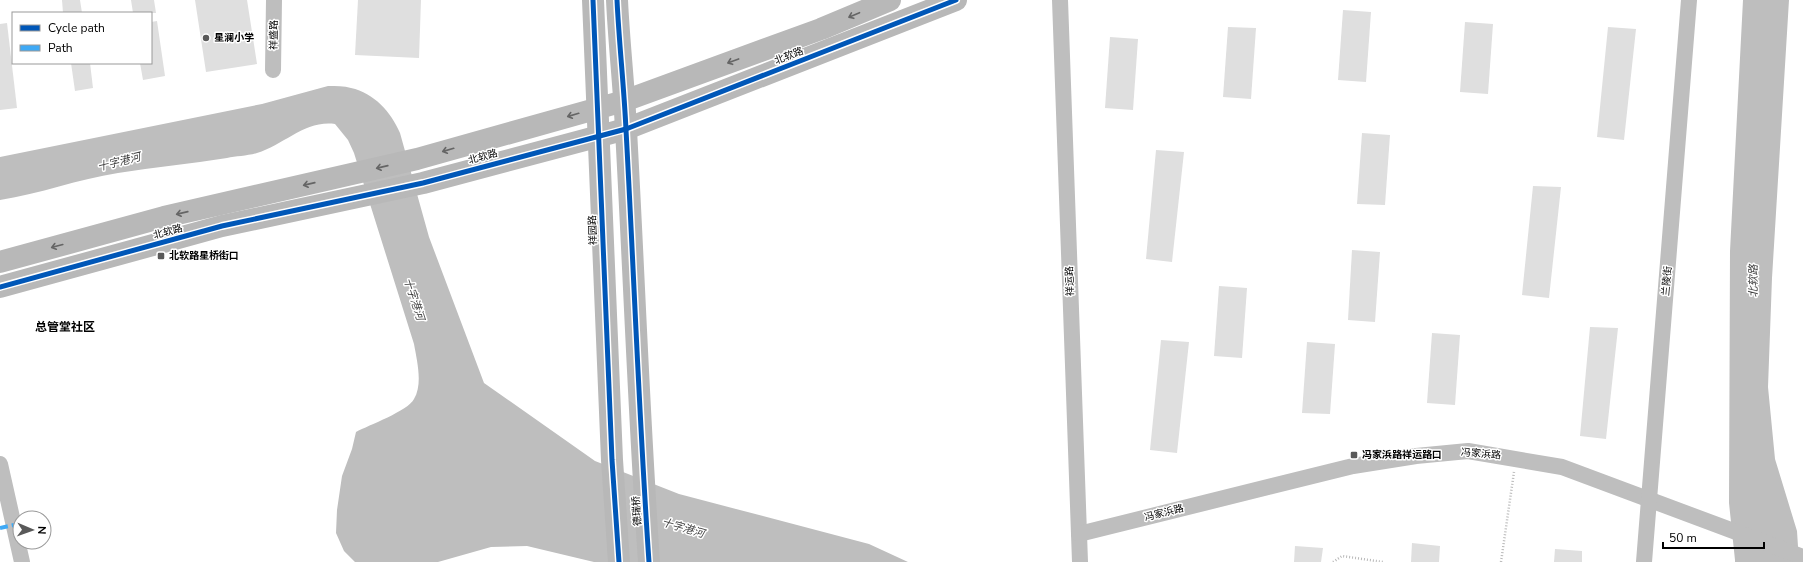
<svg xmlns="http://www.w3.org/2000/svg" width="1803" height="562" font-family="'Nunito Sans','Noto Sans SC',sans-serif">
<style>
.water{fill:#bebebe}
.building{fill:#dfdfdf}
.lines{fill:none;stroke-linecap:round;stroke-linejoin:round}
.path{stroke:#b9b9b9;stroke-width:2.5;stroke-dasharray:1 2;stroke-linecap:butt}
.street{stroke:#bebebe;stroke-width:16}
.secondary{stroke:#b8b8b8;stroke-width:22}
.quiet{stroke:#3fa9f5;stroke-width:4;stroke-dasharray:8 4;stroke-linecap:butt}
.cycleway-casing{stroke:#fff;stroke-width:8}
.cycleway{stroke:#0057b8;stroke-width:5}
.oneway{stroke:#656565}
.poi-dot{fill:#595959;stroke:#fff;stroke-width:1.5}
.labels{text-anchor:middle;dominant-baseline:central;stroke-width:3;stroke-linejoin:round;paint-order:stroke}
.street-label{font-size:10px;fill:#000;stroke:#fff}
.poi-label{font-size:10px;font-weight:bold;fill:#000;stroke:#fff;text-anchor:start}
.water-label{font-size:11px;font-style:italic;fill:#434343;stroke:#fff}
.quarter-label{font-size:12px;font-weight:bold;fill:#000;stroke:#fff}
</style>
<rect width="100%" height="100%" fill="#fff"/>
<g class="water">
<polygon points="1743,0 1789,0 1772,278 1768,387 1775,459 1797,531 1799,562 1735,562 1735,560 1729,503 1730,251"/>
<path d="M328,86C336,86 344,86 351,88C374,93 391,112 400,133L429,237L484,383L595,461L679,494L869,544L908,562H594L527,546L491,547L438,562H355L344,551L336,533L337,510L342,476L352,449L356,432C369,425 408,411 414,399C423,384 417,361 414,344L354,153L348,140L335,124C305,120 284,145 257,153C247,156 236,156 227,158C191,164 154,167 118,173C78,179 40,194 0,200V157L262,104Z"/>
</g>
<g class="building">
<polygon points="62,0 80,0 82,13 63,13"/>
<polygon points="131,0 154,0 156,13 133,13"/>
<polygon points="195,0 247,0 257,64 206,72"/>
<polygon points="358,0 421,0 419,58 355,55"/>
<polygon points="1343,10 1371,12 1366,82 1338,80"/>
<polygon points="157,21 165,76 143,80 140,63 151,63 151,22"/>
<polygon points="1465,22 1493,24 1488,94 1460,92"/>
<polygon points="7,23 17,108 0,110 0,24"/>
<polygon points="1228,27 1256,28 1251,99 1223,97"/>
<polygon points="1608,27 1636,29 1624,140 1597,137"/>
<polygon points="1110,37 1138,39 1133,110 1105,108"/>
<polygon points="71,63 90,63 93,88 75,91"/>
<polygon points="1362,133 1390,135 1385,205 1357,204"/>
<polygon points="1156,150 1184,152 1172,262 1146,259"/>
<polygon points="1533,186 1561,187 1549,298 1522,295"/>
<polygon points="1352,250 1380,252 1375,322 1348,320"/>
<polygon points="1219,286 1247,288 1242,358 1214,356"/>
<polygon points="1590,327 1618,328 1606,439 1580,436"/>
<polygon points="1432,333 1460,335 1455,405 1427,403"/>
<polygon points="1161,340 1189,342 1177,453 1150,450"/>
<polygon points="1307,342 1335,344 1330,414 1302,413"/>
<polygon points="1412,543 1440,546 1439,562 1411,562"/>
<polygon points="1295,546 1323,548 1321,562 1294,562"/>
<polygon points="1555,549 1582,551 1582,562 1554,562"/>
</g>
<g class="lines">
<g class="path">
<polyline points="1333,562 1342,556 1383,562"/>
<polyline points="1501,562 1514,472"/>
</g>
<g class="street">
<polyline points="1060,0 1080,562"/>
<polyline points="273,70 274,0"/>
<polyline points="0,464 22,562"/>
<polyline points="1079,534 1353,466 1416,456 1468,451 1562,467 1803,557"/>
<polyline points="1644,562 1689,0"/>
</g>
<g class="secondary">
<polyline points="593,0 612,460 619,562"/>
<path d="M617,0C619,43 624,86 626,130C634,274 639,418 649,562"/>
<polyline points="0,262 164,217 417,159 624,101 821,29 890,0"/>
<polyline points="0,287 222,226 423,183 626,129 956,0"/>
</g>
<polyline class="quiet" points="0,528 14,525"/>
<g class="cycleway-casing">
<g id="cycleway">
<polyline points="593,0 612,460 619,562"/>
<path d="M617,0C619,43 624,86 626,130C634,274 639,418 649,562"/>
<polyline points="0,287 222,226 423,183 626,129 956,0"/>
</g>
</g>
<use href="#cycleway" class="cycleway"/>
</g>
<defs><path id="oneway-shaft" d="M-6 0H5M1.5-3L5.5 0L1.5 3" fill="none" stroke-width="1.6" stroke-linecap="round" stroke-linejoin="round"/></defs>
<g class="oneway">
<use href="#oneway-shaft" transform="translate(854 15) rotate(157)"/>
<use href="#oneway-shaft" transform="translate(733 61) rotate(160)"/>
<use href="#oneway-shaft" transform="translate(573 115) rotate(164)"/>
<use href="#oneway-shaft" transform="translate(448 150) rotate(164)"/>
<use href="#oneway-shaft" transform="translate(382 167) rotate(167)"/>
<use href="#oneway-shaft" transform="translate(309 184) rotate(167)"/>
<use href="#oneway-shaft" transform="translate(182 213) rotate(167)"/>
<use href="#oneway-shaft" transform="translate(57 246) rotate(165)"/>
</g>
<g class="poi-dot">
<circle cx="206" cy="38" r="4"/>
<rect x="157" y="252" width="8" height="8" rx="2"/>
<rect x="1350" y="451" width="8" height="8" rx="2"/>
</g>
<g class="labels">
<g class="street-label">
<text transform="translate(274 35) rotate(-89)">祥盛路</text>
<text transform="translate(789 56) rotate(-21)">北软路</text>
<text transform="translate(483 157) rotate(-15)">北软路</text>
<text transform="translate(593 230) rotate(-92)">祥园路</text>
<text transform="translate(168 232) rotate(-15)">北软路</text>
<text transform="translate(1070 281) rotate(-92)">祥运路</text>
<text transform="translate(1667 281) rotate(-85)">兰陵街</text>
<text transform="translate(1481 454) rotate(5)">冯家浜路</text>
<text transform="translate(637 511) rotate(-94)">德瑞桥</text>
<text transform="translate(1164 513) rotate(-14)">冯家浜路</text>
</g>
<g class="poi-label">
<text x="214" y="38">星澜小学</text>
<text x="169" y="256">北软路星桥街口</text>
<text x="1362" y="455">冯家浜路祥运路口</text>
</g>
<g class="water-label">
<text transform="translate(119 162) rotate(-14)">十字港河</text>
<text transform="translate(1753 281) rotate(-90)">北软路</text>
<text transform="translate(414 299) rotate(72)">十字港河</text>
<text transform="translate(683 528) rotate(16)">十字港河</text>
</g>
<g class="quarter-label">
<text x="65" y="327">总管堂社区</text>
</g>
</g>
<rect x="12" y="12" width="140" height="52" fill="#ffffff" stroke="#999999"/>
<rect x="20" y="25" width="20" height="6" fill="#0057b8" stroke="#999999"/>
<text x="48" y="32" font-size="12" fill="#000000">Cycle path</text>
<rect x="20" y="45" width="20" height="6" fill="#3fa9f5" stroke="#999999"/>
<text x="48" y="52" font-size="12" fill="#000000">Path</text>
<g transform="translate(32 530) rotate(92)"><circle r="19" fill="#ffffff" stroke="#999999"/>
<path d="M0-3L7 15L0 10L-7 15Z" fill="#595959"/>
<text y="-6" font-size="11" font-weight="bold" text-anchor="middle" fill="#000000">N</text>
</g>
<path d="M1663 542v6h101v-6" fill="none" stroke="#000000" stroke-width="2"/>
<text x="1669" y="542" font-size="12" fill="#000000" stroke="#ffffff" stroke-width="3" paint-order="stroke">50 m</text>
</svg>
